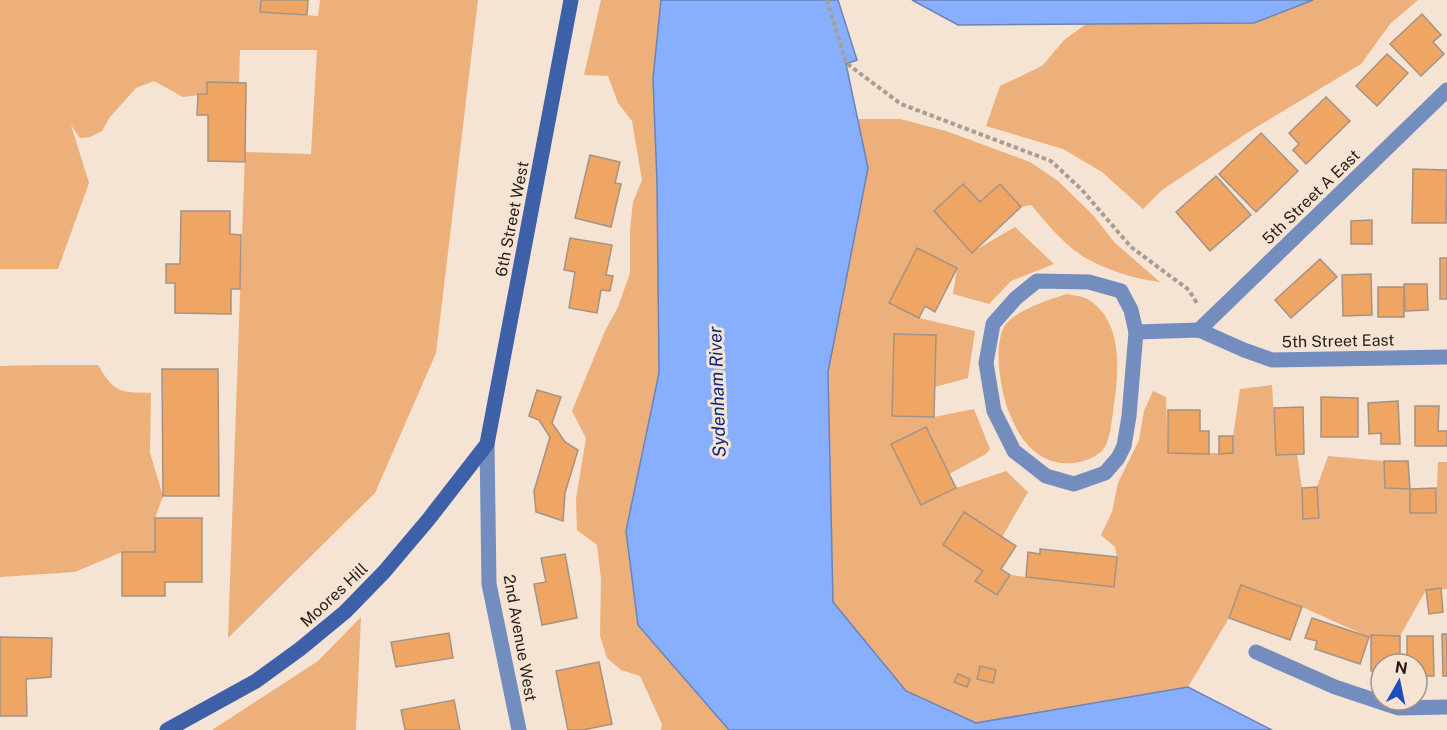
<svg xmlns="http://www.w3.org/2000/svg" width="1447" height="730" font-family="'Public Sans',sans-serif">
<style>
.green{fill:#edb07b}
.water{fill:#88affd;stroke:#6a83b8;stroke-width:1.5}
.building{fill:#efa563;stroke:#a49385;stroke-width:1.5}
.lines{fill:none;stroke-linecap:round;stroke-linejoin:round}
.path{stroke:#aa9c91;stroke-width:4;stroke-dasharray:4.5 3;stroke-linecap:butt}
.street{stroke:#738dbf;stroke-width:15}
.secondary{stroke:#3d60a8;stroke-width:15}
.labels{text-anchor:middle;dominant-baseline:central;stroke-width:6;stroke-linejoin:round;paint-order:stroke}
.street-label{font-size:16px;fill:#231d18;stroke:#f5e3d4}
.water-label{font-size:18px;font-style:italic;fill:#04277e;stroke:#f5e3d4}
</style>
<rect width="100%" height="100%" fill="#f5e3d4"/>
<g class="green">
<polygon points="0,0 260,0 260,12 318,16 320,0 478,0 436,353 375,493 228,638 245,152 311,154 317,50 240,50 239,83 208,82 207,94 183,97 154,81 136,88 110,117 102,131 90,137 80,138 71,125 89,183 58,269 0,269"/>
<polygon points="601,0 661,0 653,79 657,181 659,373 626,531 638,625 729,730 661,730 662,724 640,676 621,670 607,658 600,636 601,579 597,545 577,530 576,499 586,438 572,411 605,331 618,307 630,273 630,230 633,202 642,180 632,121 618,103 608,76 584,75"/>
<polygon points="1313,0 1418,0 1390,24 1361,64 1247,133 1162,190 1143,209 1102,172 1063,149 986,126 1000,86 1042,66 1064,40 1086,24 1254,23"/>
<path d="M857,119H900L946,131L1030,162L1058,181L1093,215L1115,243L1160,282C1135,279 1106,270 1084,257C1063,244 1047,223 1031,205L1021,207L1000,184L980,202L963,184L934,211L972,252L1015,227L1054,264L1011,281L989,304L953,294L957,268L917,248L890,303L919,318L975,331L968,378L935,387L936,335L894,334L892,416L934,417L974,409L990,449L986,454L949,474L926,427L891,444L922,505L956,488L1006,471L1028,492L1002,537L964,512L943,545L983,571L976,581L996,595L1010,575L1114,586L1117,557L1115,547L1101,535L1112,512L1118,483L1139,440L1144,411L1153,391L1166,397L1168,453H1233V436L1240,389L1272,385L1276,454H1297L1302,488L1303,518H1319L1317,487L1328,456L1384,461L1385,488L1410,489L1411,513L1436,512L1438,462H1447V589L1426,590L1400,636L1369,637L1302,607L1241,585L1229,618L1188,687L976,723L906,691L833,602L828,372L868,168Z"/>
<path d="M1068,294C1074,296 1084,296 1089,300C1123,322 1119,370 1114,405C1112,417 1111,435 1106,445C1102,454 1089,460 1080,462C1038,470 1018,439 1006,404C1000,384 994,346 1004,327C1012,312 1051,298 1068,294Z"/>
<path d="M42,365H98C115,394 120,392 151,393L150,453L163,496L155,518V552H122L75,572L0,577V366Z"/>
<polygon points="361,617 356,730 212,730 318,661"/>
</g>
<g class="water">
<polygon points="661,0 838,0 857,60 846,64 868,168 828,372 833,602 906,691 976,723 1188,687 1272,730 729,730 638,625 626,531 659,373 657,181 653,79"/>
<polygon points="912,0 1313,0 1254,23 958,25"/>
</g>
<g class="building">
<polygon points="261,0 308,0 307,15 260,12"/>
<polygon points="1422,14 1441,35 1433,42 1444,54 1421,76 1390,44"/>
<polygon points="1387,54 1408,73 1377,106 1356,86"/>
<polygon points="207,82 246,83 245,162 208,161 208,115 197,115 198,94 207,94"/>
<polygon points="1326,97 1350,121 1306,164 1293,150 1299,144 1289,133"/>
<polygon points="1261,133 1298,171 1256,212 1219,174"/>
<polygon points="590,155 620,162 615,183 621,184 611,227 575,218"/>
<polygon points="1413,169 1447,170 1446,223 1412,223"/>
<polygon points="1216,176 1251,215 1210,251 1176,212"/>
<polygon points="963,184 980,202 1000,184 1021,207 972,253 934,211"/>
<polygon points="181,211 230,211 230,234 241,235 240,289 231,289 231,314 175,313 175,283 166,283 166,264 180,264"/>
<polygon points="1372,220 1372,244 1351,244 1351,221"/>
<polygon points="570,238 612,245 606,275 613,276 610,291 601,290 597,313 569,308 575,272 564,270"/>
<polygon points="917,248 957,268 935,312 925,306 919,318 889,303"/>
<rect x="1440" y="258" width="7" height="41"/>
<polygon points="1320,259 1337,277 1291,318 1275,300"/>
<polygon points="1371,274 1372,315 1343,316 1342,275"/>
<polygon points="1404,284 1427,284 1428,310 1405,311"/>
<rect x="1378" y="287" width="26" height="30"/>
<polygon points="894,334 936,335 934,417 892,416"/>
<polygon points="162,369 218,369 219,496 163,496"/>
<polygon points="537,390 561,397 552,423 565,442 578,450 565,493 563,521 536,512 534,491 550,437 539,420 529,416"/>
<polygon points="1321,397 1358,398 1358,437 1321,437"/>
<polygon points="1398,401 1400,444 1381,444 1381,433 1369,434 1368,403"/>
<polygon points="1415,406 1439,406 1438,431 1447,431 1447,446 1415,446"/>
<polygon points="1303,407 1304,454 1276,455 1274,408"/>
<polygon points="1168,410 1200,410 1200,431 1209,431 1209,454 1168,453"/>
<polygon points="926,427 956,488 921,505 891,444"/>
<polygon points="1219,436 1233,436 1233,453 1219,454"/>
<polygon points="1384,461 1408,461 1410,489 1385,488"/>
<polygon points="1317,487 1319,518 1303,519 1302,488"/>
<polygon points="1436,488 1436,513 1410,513 1410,489"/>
<polygon points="964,512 1016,546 1001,569 1010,575 997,595 975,581 983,571 943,545"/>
<polygon points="155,518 202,518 202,582 165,582 165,596 122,596 122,552 155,552"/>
<polygon points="1040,549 1117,557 1114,587 1026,577 1028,552 1040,554"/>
<polygon points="565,554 577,618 542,625 534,584 546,582 541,558"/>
<polygon points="1241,585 1302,607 1290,640 1229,618"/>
<polygon points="1441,588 1443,612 1429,614 1426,590"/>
<polygon points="1312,618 1369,637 1360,664 1315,649 1317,641 1305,638"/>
<polygon points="449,633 453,658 396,667 391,642"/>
<polygon points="1442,634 1447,634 1447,676 1443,676"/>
<polygon points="1371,635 1400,636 1400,664 1381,664 1381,671 1371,671"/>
<polygon points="1407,636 1433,636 1434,676 1417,676 1417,664 1407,664"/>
<polygon points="0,637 52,638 51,677 26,679 27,716 0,716"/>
<polygon points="599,662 612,724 583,730 568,730 556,671"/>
<polygon points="980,666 996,670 993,683 977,679"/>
<polygon points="958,674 970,679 967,687 954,682"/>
<polygon points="454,700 460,730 405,730 401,710"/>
</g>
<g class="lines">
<polyline class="path" points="827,0 846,63 901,104 1051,161 1082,190 1131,247 1189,290 1198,305"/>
<g class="street">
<polygon points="1037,281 1089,282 1121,291 1131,310 1136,332 1129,416 1124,446 1118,458 1105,473 1074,484 1046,476 1014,451 994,411 986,363 993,324 1016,298"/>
<polyline points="1199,330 1447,90"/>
<polyline points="1136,332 1199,330 1244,350 1272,360 1447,357"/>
<polyline points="487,444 489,584 519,730"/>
<polyline points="1256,652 1335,687 1398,708 1447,707"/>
</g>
<polyline class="secondary" points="167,730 256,681 300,649 345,612 384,572 428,520 487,444 571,0"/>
</g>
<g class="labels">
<g class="street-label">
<text transform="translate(1311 197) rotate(-44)">5th Street A East</text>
<text transform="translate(512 219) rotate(-79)">6th Street West</text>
<text transform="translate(1338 341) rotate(-1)">5th Street East</text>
<text transform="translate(334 595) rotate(-43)">Moores Hill</text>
<text transform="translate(520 638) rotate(80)">2nd Avenue West</text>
</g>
<g class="water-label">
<text transform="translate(717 392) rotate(-92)">Sydenham River</text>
</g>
</g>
<g transform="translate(1399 682) rotate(9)"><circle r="28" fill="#f5e3d4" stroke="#a19489" stroke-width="1.5"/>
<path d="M0-4.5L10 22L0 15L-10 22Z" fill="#1e4ebb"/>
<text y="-9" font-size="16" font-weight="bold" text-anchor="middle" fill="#231d18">N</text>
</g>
</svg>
